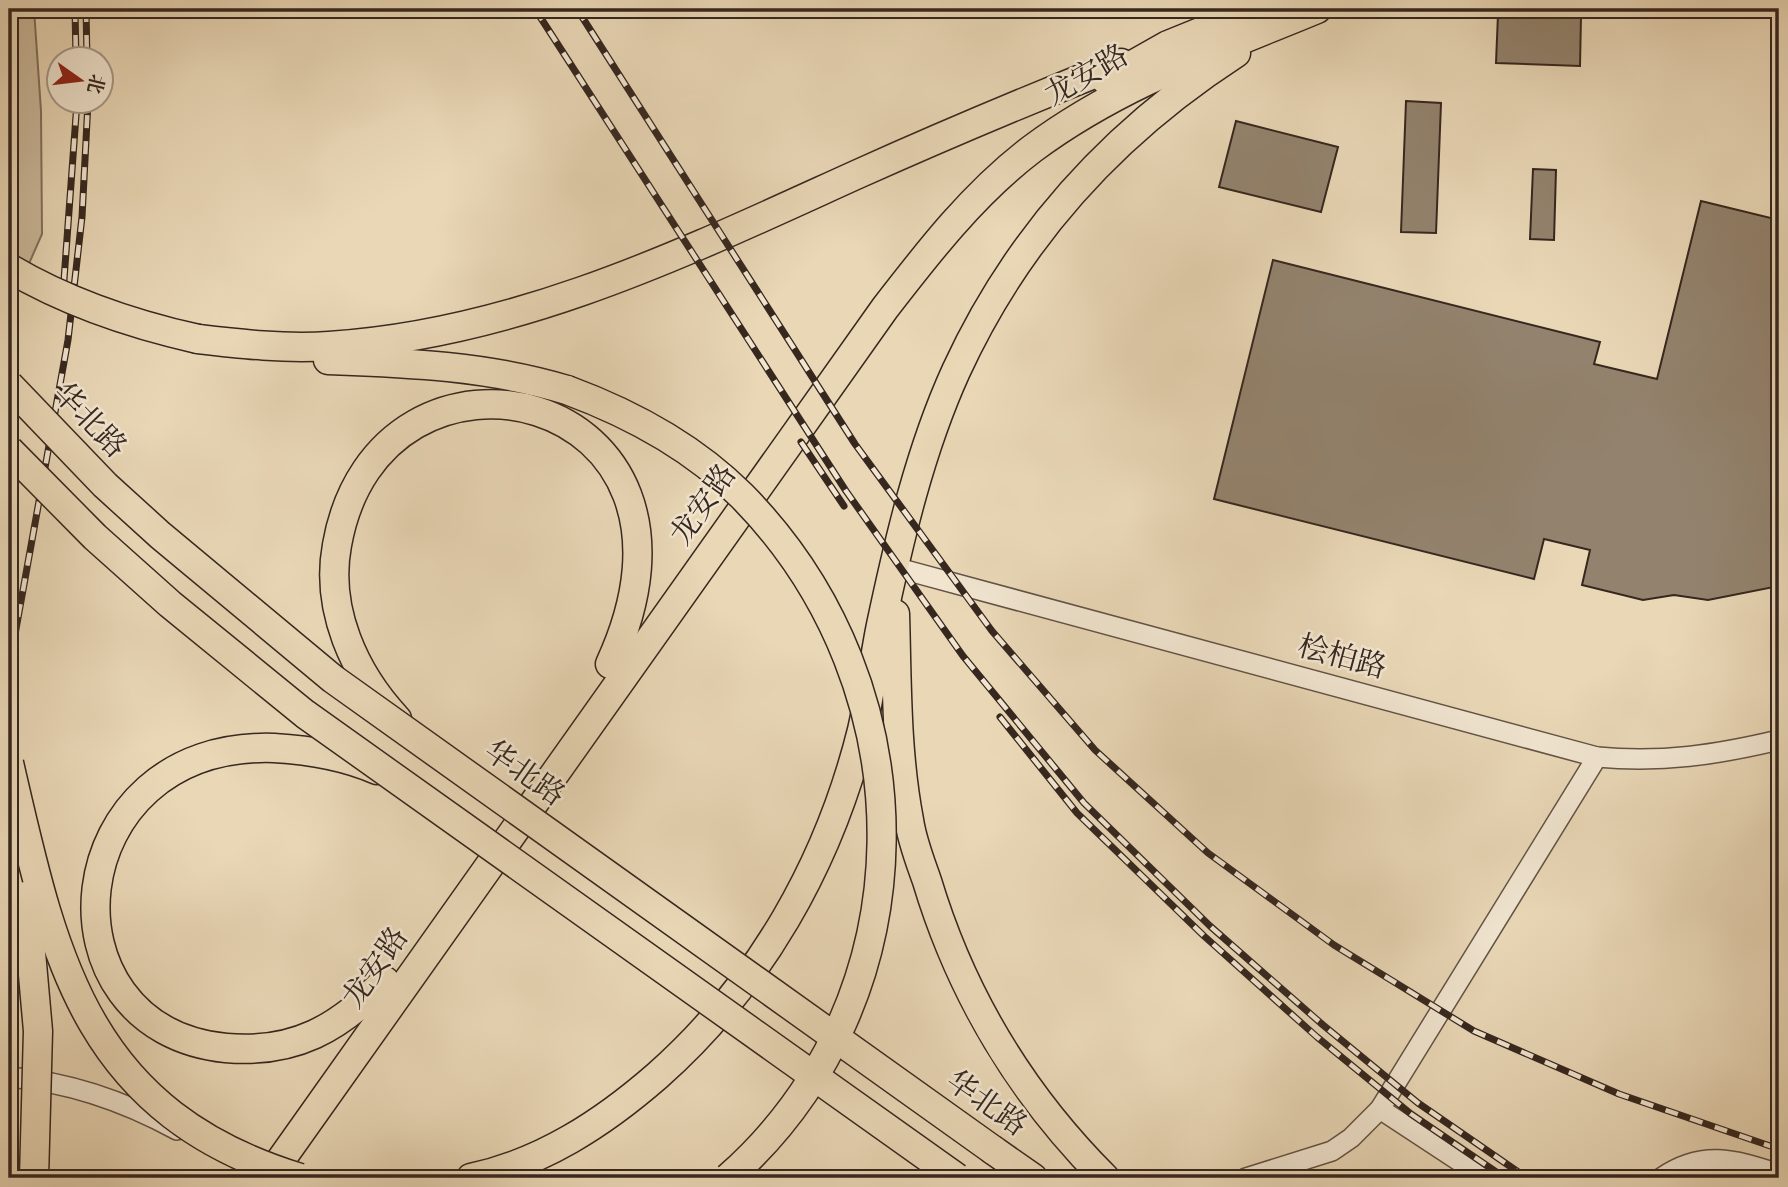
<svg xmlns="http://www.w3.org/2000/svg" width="1788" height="1187" font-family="'IM FELL DW Pica','Noto Serif SC',serif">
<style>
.green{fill:#cbb99c;stroke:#80705e;stroke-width:2}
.building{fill:#93836e;stroke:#36271f;stroke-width:2}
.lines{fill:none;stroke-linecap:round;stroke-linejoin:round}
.minor-tunnel{stroke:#c5b498;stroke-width:19;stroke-dasharray:19 10;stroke-linecap:butt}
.minor-casing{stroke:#635345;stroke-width:22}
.highway-casing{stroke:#36271f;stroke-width:31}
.minor{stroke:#f1e5d0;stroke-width:19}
.highway{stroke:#e9d7b6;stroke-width:28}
.rail-casing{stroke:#36271f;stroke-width:7}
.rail{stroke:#f1e5d0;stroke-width:4.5;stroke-dasharray:13;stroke-linecap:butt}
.highway-bridge-casing{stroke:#36271f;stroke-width:31;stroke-linecap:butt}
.highway-bridge{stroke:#e9d7b6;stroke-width:28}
.labels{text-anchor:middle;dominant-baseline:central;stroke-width:5;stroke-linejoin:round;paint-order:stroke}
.street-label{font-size:30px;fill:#36271f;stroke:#f1e5d0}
</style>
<rect width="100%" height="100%" fill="#e9d7b6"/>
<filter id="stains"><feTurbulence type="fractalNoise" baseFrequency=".00286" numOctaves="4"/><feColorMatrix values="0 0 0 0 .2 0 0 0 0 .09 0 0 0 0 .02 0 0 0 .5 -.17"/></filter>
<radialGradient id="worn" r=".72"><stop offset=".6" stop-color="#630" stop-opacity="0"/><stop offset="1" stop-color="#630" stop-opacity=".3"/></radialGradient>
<polygon class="green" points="9,9 34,9 41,111 42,234 9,309"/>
<g class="building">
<polygon points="1498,14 1581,16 1580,66 1496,63"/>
<polygon points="1406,101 1441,103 1436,233 1401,232"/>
<polygon points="1236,121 1338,147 1321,212 1219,187"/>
<polygon points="1533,169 1556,170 1554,240 1530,239"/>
<polygon points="1701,201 1779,220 1779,586 1708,600 1674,595 1643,600 1582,585 1590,550 1544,539 1534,579 1214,499 1273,260 1600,342 1594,364 1657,379"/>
</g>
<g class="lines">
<polyline class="minor-tunnel" points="232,1167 251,1178"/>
<g class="minor-casing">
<g id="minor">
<path d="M894,567L1597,757C1662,763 1716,755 1779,740"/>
<path d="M9,1077C68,1082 124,1101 177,1130"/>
<polyline points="1380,1109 1485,1178"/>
<polyline points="1246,1178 1332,1151 1351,1138 1380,1109 1597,757"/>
<path d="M1661,1178C1703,1149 1735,1160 1779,1174"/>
</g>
</g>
<g class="highway-casing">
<g id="highway">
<polyline points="1106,80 1168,45 1257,9"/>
<path d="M198,339C241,344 285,349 329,346C519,334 688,251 858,174C945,135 1033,98 1121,63"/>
<path d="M328,360C410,363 488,366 567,390"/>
<path d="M895,614C897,683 896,752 909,820C912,841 920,861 927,881C961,994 1022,1095 1105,1178"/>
<path d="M397,719C354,673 325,609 337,545C379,307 738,387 610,664"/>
<path d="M377,770C345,756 309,750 274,748C57,741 34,1029 226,1048C295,1054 339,1028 385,981"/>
<polyline points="993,1150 1033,1178"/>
<path d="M268,1178L885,308C929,251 974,193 1032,149C1119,84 1218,50 1317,9"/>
<path d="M471,1178C542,1163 603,1123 657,1076C760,985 829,863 862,730C870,696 874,659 881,625C899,540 920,450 956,371C1017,238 1114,132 1236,53"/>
</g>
</g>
<use href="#minor" class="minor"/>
<use href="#highway" class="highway"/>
<g class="rail-casing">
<g id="rail">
<polyline points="75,9 76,60"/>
<polyline points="86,9 87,60"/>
<polyline points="535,9 846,491 963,656 1084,803 1210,926 1323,1025 1418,1103 1527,1178"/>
<polyline points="577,9 855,444 992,631 1095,750 1208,853 1334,945 1474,1031 1619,1094 1779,1149"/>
<polyline points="62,307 77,102"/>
<polyline points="801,442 844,506"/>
<polyline points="9,668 68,340 82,217 88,102"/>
<polyline points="1000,717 1077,813 1204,936 1317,1037 1411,1114 1505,1178"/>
</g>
</g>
<use href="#rail" class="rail"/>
<g class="highway-bridge-casing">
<g id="highway-bridge">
<path d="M9,268C68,303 131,324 198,339"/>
<polyline points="9,385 105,485 160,535 333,679 993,1150"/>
<path d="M567,390C632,414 693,447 742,496C930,687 931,999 728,1178"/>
<polyline points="9,450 95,537 170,604 305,714 957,1178"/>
<path d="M9,763C54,958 84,1112 300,1178"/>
<polyline points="26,896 38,1031 34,1178"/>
</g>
</g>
<use href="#highway-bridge" class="highway-bridge"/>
</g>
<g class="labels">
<g class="street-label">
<text transform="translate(1087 76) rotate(-30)">龙安路</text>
<text transform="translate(89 421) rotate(46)">华北路</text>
<text transform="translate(704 505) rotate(-55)">龙安路</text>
<text transform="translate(1342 658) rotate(15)">桧柏路</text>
<text transform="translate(524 774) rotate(35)">华北路</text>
<text transform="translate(376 968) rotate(-55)">龙安路</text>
<text transform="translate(986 1104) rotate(35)">华北路</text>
</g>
</g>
<rect width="1788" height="1187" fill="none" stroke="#e9d7b6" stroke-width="35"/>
<rect x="10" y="10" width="1767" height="1166" fill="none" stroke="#36271f" stroke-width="3.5"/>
<rect x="18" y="18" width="1753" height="1152" fill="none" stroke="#36271f" stroke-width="2"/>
<g transform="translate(80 80) rotate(104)"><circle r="33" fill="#f1e5d0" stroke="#a69989" stroke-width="2"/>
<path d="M0-5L12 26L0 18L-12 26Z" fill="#8f2418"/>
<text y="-10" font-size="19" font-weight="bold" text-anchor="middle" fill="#36271f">北</text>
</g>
<rect width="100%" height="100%" filter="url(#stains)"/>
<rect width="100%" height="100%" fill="url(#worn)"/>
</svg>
